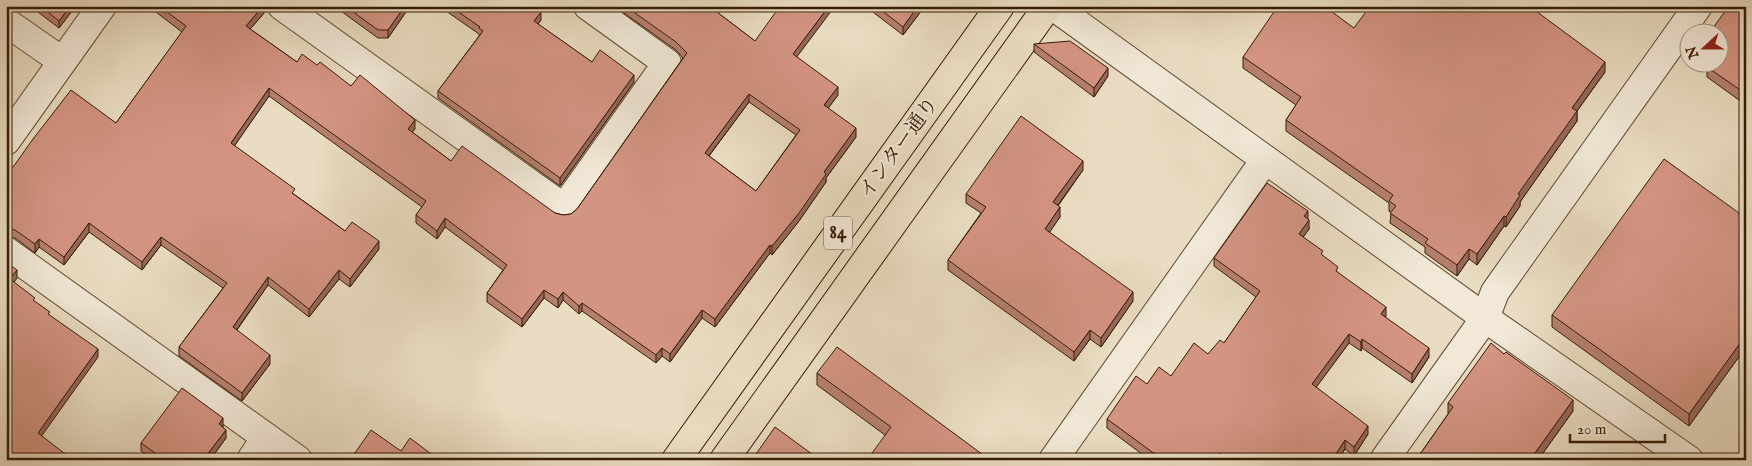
<svg xmlns="http://www.w3.org/2000/svg" width="1752" height="466" font-family="'IM FELL English','Noto Serif JP',serif">
<style>
.lines{fill:none;stroke-linecap:round;stroke-linejoin:round}
.minor-casing{stroke:#644c34;stroke-width:30}
.major-casing{stroke:#371c04;stroke-width:30}
.minor{stroke:#f1e8d7;stroke-width:28}
.major{stroke:#e9dcc2;stroke-width:28}
.wall{fill:#b57f70;stroke:#371c04;fill-rule:evenodd}
.shaded-wall{fill:#94685b;stroke:#371c04}
.building{fill:#d39482;stroke:#371c04;fill-rule:evenodd}
.labels{text-anchor:middle;dominant-baseline:central;stroke-width:4.5;stroke-linejoin:round;paint-order:stroke}
.shield{fill:#f1e8d7;stroke:#6f5943;stroke-width:1}
.shield-label{font-size:19px;font-weight:bold;fill:#371c04}
.street-label{font-size:20px;fill:#371c04;stroke:#f1e8d7}
</style>
<rect width="100%" height="100%" fill="#e9dcc2"/>
<filter id="stains"><feTurbulence type="fractalNoise" baseFrequency=".004" numOctaves="4"/><feColorMatrix values="0 0 0 0 .2 0 0 0 0 .09 0 0 0 0 .02 0 0 0 .5 -.17"/></filter>
<radialGradient id="worn" r=".72"><stop offset=".6" stop-color="#630" stop-opacity="0"/><stop offset="1" stop-color="#630" stop-opacity=".3"/></radialGradient>
<g class="lines">
<g class="minor-casing">
<g id="minor">
<polyline points="282,6 564,208 667,63 588,6"/>
<polyline points="1053,6 1485,318 1689,460"/>
<polyline points="6,22 62,61"/>
<polyline points="6,141 102,6"/>
<polyline points="6,251 298,460"/>
<polyline points="251,460 266,437"/>
<polyline points="1053,460 1265,160"/>
<polyline points="1384,460 1485,318 1495,292 1698,6"/>
</g>
</g>
<g class="major-casing">
<g id="major">
<polyline points="676,460 1000,6"/>
<polyline points="724,460 1048,6"/>
</g>
</g>
<use href="#minor" class="minor"/>
<use href="#major" class="major"/>
</g>
<g class="wall">
<polygon points="30,6 75,6 75,7 59,28"/>
<path d="M148,6H264V13L250,29L297,62L317,65L351,86L415,129L412,132L451,161L555,213L563,215L571,214L577,209L683,58L676,50L614,6H709L755,41L797,57L838,95L828,108L856,137L826,178V182L799,221L772,255L770,253L715,327L702,318L670,362L662,356L656,363L582,311L579,314L563,300L558,308L544,298L522,327L487,302V293L503,270L445,227L437,239L416,223V215L422,207L269,96L234,146L295,195L345,231L379,249L350,287L339,279L309,317L268,285L237,330L270,364L242,401L179,356V347L223,288L161,245L142,270L89,232L64,265L39,247L35,253L15,238L6,236V177L116,123L182,32ZM749,102L796,135L756,191L709,156Z"/>
<polygon points="334,6 410,6 388,38 378,38"/>
<polygon points="439,6 532,6 541,20 538,24 592,62 634,82 560,186 438,98 438,91 479,36 479,34"/>
<polygon points="865,6 925,6 903,35"/>
<polygon points="1746,6 1746,105 1707,77 1707,67 1720,62"/>
<polygon points="1034,44 1108,76 1094,97 1034,52"/>
<polygon points="1243,57 1605,72 1577,111 1577,121 1520,202 1520,206 1506,227 1504,226 1477,265 1469,259 1457,276 1425,253 1425,247 1390,223 1391,213 1389,211 1389,203 1286,131 1286,120 1296,105 1243,68"/>
<polygon points="1083,170 1058,206 1060,217 1049,232 1133,301 1101,347 1090,339 1074,361 948,270 948,260 981,213 966,203 966,194"/>
<polygon points="1746,218 1746,347 1689,426 1552,327 1552,315"/>
<polygon points="1308,219 1309,229 1303,237 1323,256 1338,273 1386,316 1385,317 1429,357 1412,383 1362,348 1361,351 1349,343 1316,387 1368,434 1354,456 1345,449 1338,460 1150,460 1107,428 1107,419 1147,384 1171,376 1208,354 1224,343 1256,297 1214,266 1214,258"/>
<polygon points="817,373 990,460 885,435 817,385"/>
<polygon points="1448,403 1573,411 1538,460 1416,460 1448,414"/>
<polygon points="223,426 223,427 226,438 210,460 151,460 151,459 141,451 141,443"/>
<polygon points="756,454 820,460 756,460"/>
</g>
<g class="shaded-wall">
<polygon points="70,6 75,6 75,7 59,28 59,21"/>
<polygon points="263,6 264,6 264,13 246,34 246,26"/>
<polygon points="405,6 410,6 388,38 388,30"/>
<polygon points="829,6 835,6 793,62 793,54"/>
<polygon points="918,6 925,6 903,35 903,27"/>
<polygon points="541,12 541,20 534,29 534,21"/>
<polygon points="1605,62 1605,72 1577,111 1577,121 1520,202 1520,206 1506,227 1506,217 1518,194 1572,108"/>
<polygon points="1108,68 1108,76 1094,97 1094,88"/>
<polygon points="634,75 634,82 560,186 560,178"/>
<polygon points="838,87 838,95 824,114 824,105"/>
<polygon points="269,88 269,96 231,151 231,143"/>
<polygon points="749,94 749,102 705,161 705,153"/>
<polygon points="415,120 415,129 408,137 408,129"/>
<polygon points="856,128 856,137 826,178 826,182 799,221 772,255 772,246 824,172"/>
<polygon points="1083,161 1083,170 1053,212 1053,202"/>
<polygon points="1060,207 1060,217 1045,239 1045,229"/>
<polygon points="1308,211 1308,220 1304,216"/>
<polygon points="1504,216 1504,226 1477,265 1477,254"/>
<polygon points="445,218 445,227 437,239 437,231"/>
<polygon points="1309,220 1309,229 1299,243 1299,234"/>
<polygon points="89,223 89,232 64,265 64,257"/>
<polygon points="161,237 161,245 142,270 142,262"/>
<polygon points="39,239 39,247 35,253 35,244"/>
<polygon points="379,241 379,249 350,287 350,279"/>
<polygon points="770,245 770,253 715,327 715,319"/>
<polygon points="1469,249 1469,259 1457,276 1457,265"/>
<polygon points="17,270 17,278 10,288 10,279"/>
<polygon points="339,270 339,279 309,317 309,309"/>
<polygon points="268,277 268,285 233,335 233,327"/>
<polygon points="544,290 544,298 522,327 522,319"/>
<polygon points="563,292 563,300 558,308 558,299"/>
<polygon points="1133,292 1133,301 1101,347 1101,338"/>
<polygon points="582,303 582,311 579,314 579,306"/>
<polygon points="1386,307 1386,316 1381,323 1381,314"/>
<polygon points="702,310 702,318 670,362 670,354"/>
<polygon points="1090,330 1090,339 1074,361 1074,352"/>
<polygon points="1349,334 1349,343 1312,393 1312,384"/>
<polygon points="1746,335 1746,347 1689,426 1689,414"/>
<polygon points="1362,339 1362,348 1361,351 1361,342"/>
<polygon points="662,348 662,356 656,363 656,355"/>
<polygon points="1429,348 1429,357 1412,383 1412,374"/>
<polygon points="98,349 98,357 38,441 38,433"/>
<polygon points="270,355 270,364 242,401 242,393"/>
<polygon points="1573,400 1573,411 1538,460 1530,460"/>
<polygon points="223,418 223,426 219,432 219,424"/>
<polygon points="1368,426 1368,434 1354,456 1354,447"/>
<polygon points="226,430 226,438 210,460 203,460"/>
<polygon points="1345,440 1345,449 1338,460 1332,460"/>
<polygon points="1220,453 1220,460 1216,460"/>
</g>
<g class="building">
<polygon points="40,6 70,6 59,21"/>
<path d="M159,6H263L246,26L297,62L302,54L317,65L320,62L351,86L360,75L415,120L408,129L451,161L462,146L555,213L563,215L571,214L577,209L687,53L676,42L625,6H709L755,41L780,6H829L793,54L838,87L824,105L856,128L824,172L826,174L799,213L772,246L770,245L715,319L702,310L670,354L662,348L656,355L582,303L579,306L563,292L558,299L544,290L522,319L487,293L507,265L445,218L437,231L416,215L426,201L269,88L231,143L295,189L292,193L345,231L352,222L379,241L350,279L339,270L309,309L268,277L233,327L270,355L242,393L179,347L227,283L161,237L142,262L89,223L64,257L39,239L35,244L15,230L6,227V177L33,139L71,90L116,123L186,26ZM749,94L800,130L756,191L705,153Z"/>
<polygon points="345,6 405,6 388,30 378,30"/>
<polygon points="450,6 532,6 541,12 534,21 592,62 600,50 634,75 560,178 438,91 483,31 479,28 480,27"/>
<polygon points="876,6 918,6 903,27"/>
<polygon points="1278,6 1324,6 1354,28 1370,6 1529,6 1605,62 1572,108 1577,111 1518,194 1520,195 1506,217 1504,216 1477,254 1469,249 1457,265 1425,243 1428,239 1390,213 1396,206 1389,201 1393,195 1286,120 1301,97 1243,57"/>
<polygon points="1729,6 1746,6 1746,94 1707,67 1710,62 1720,62 1720,32 1710,32"/>
<polygon points="1070,41 1108,68 1094,88 1034,44"/>
<polygon points="1021,116 1083,161 1053,202 1060,207 1045,229 1133,292 1101,338 1090,330 1074,352 948,260 986,207 966,194"/>
<polygon points="1664,159 1746,218 1746,335 1689,414 1552,315"/>
<polygon points="1267,183 1308,211 1304,216 1309,220 1299,234 1323,251 1321,254 1338,267 1336,271 1386,307 1381,314 1429,348 1412,374 1362,339 1361,342 1349,334 1312,384 1368,426 1354,447 1345,440 1332,460 1229,460 1220,453 1216,460 1163,460 1107,419 1136,376 1147,384 1159,367 1171,376 1194,343 1208,354 1220,340 1224,343 1260,291 1214,258"/>
<polygon points="6,262 17,270 10,279 35,298 33,300 50,312 48,314 98,349 38,433 73,460 6,460"/>
<polygon points="1491,343 1504,354 1506,352 1573,400 1530,460 1416,460 1453,407 1448,403"/>
<polygon points="837,347 990,460 867,460 891,427 817,373"/>
<polygon points="182,388 223,418 219,424 226,430 203,460 151,460 155,453 141,443"/>
<polygon points="775,427 820,460 765,460 756,454"/>
<polygon points="371,430 401,451 410,438 439,460 350,460"/>
<polygon points="274,454 282,460 269,460"/>
</g>
<g class="labels">
<rect class="shield" x="824" y="216.5" width="28" height="33" rx="4"/>
<g class="shield-label">
<text x="838" y="233">84</text>
</g>
<g class="street-label">
<text transform="translate(899 148) rotate(-54)">インター通り</text>
</g>
</g>
<rect width="1752" height="466" fill="none" stroke="#e9dcc2" stroke-width="25"/>
<rect x="8" y="8" width="1737" height="451" fill="none" stroke="#371c04" stroke-width="2.5"/>
<rect x="12" y="12" width="1727" height="441" fill="none" stroke="#371c04"/>
<g transform="translate(1704 48) rotate(249)"><circle r="24" fill="#f1e8d7" stroke="#a79683"/>
<path d="M0-4L9 19L0 12L-9 19Z" fill="#8f2418"/>
<text y="-8" font-size="14" font-weight="bold" text-anchor="middle" fill="#371c04">N</text>
</g>
<path d="M1570 434v8h95v-8" fill="none" stroke="#371c04" stroke-width="2.5"/>
<text x="1577" y="434" font-size="15" fill="#371c04" stroke="#f1e8d7" stroke-width="4" paint-order="stroke">20 m</text>
<rect width="100%" height="100%" filter="url(#stains)"/>
<rect width="100%" height="100%" fill="url(#worn)"/>
</svg>
